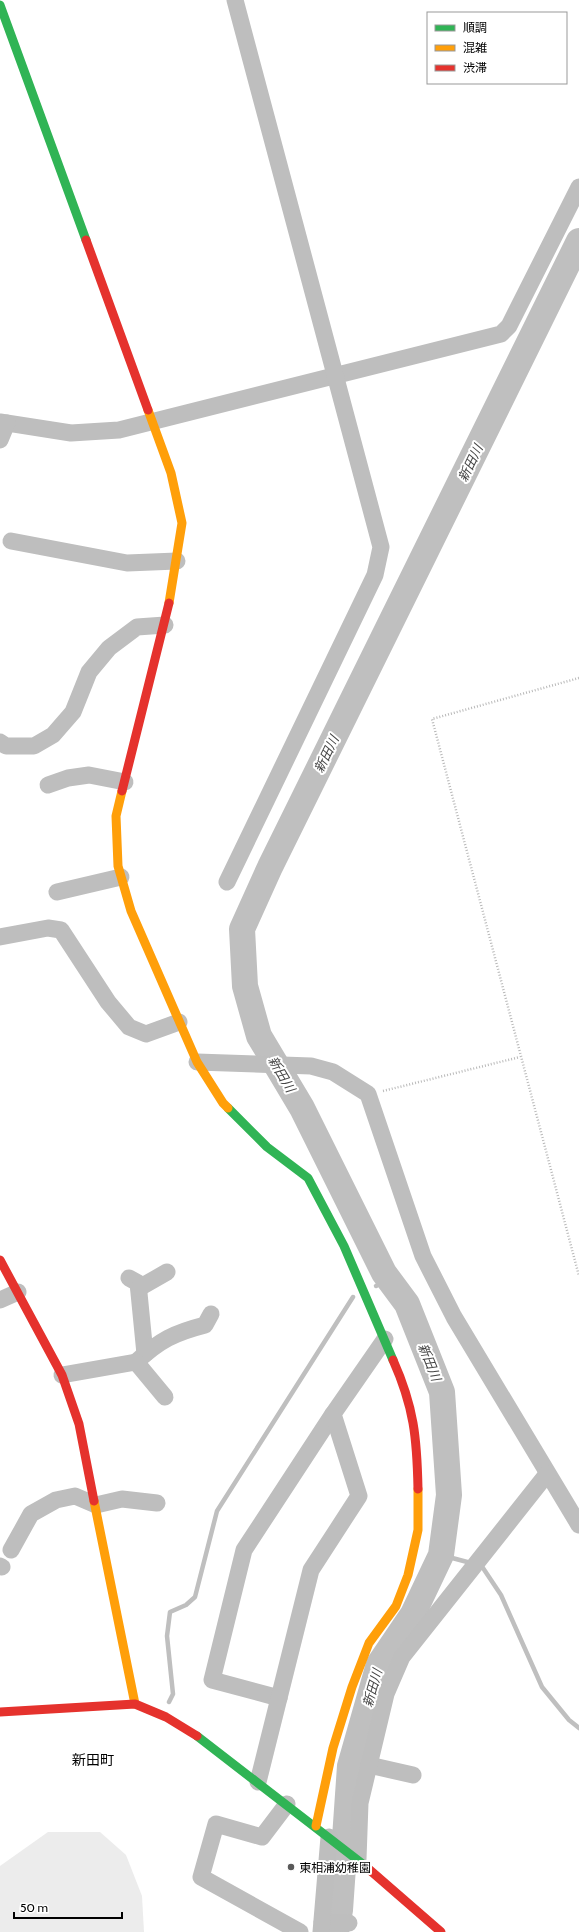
<svg xmlns="http://www.w3.org/2000/svg" width="579" height="1932" font-family="Cabin,'Noto Sans JP',sans-serif">
<style>
.green{fill:#ececec}
.lines{fill:none;stroke-linecap:round;stroke-linejoin:round}
.stream{stroke:#bfbfbf;stroke-width:4.5}
.river{stroke:#bfbfbf;stroke-width:26}
.path{stroke:#b9b9b9;stroke-width:2.5;stroke-dasharray:1 2;stroke-linecap:butt}
.street{stroke:#bebebe;stroke-width:17}
.fast{stroke:#30b455;stroke-width:9}
.slow{stroke:#ff9f0a;stroke-width:9}
.jam{stroke:#e5322d;stroke-width:9}
.poi-dot{fill:#595959;stroke:#fff;stroke-width:1.5}
.labels{text-anchor:middle;dominant-baseline:central;stroke-width:4;stroke-linejoin:round;paint-order:stroke}
.poi-label{font-size:12px;fill:#000;stroke:#fff;text-anchor:start}
.water-label{font-size:13px;font-style:italic;fill:#444;stroke:#fff}
.quarter-label{font-size:14px;fill:#000;stroke:#fff}
</style>
<rect width="100%" height="100%" fill="#fff"/>
<polygon class="green" points="48,1832 100,1832 126,1855 142,1896 144,1932 0,1932 0,1866"/>
<g class="lines">
<g class="stream">
<polyline points="376,1286 389,1279"/>
<polyline points="441,1555 471,1563"/>
<polyline points="479,1565 481,1565 501,1595 542,1687 569,1720 579,1728"/>
<polyline points="169,1702 173,1694 167,1636 170,1612 186,1605 195,1597 217,1511 353,1297"/>
</g>
<polyline class="river" points="336,1932 340,1910 350,1766 379,1664 413,1614 441,1555 449,1495 442,1392 407,1304 384,1273 302,1108 259,1036 245,986 242,929 270,867 579,241"/>
<g class="path">
<polyline points="579,678 432,719 579,1276"/>
<polyline points="383,1091 520,1057"/>
</g>
<g class="street">
<polyline points="0,422 71,433 119,430 501,334 509,326 579,187"/>
<polyline points="0,440 7,423"/>
<polyline points="11,541 127,563 177,561"/>
<polyline points="0,742 6,746 34,746 53,735 73,712 89,672 109,648 137,627 165,625"/>
<polyline points="48,785 68,778 89,775 125,782"/>
<polyline points="227,882 375,575 381,547 235,0"/>
<polyline points="57,892 121,877"/>
<polyline points="0,937 48,928 61,930 108,1002 129,1027 146,1034 179,1022"/>
<polyline points="197,1062 311,1066 333,1072 368,1094 423,1256 454,1317 579,1525"/>
<polyline points="129,1278 138,1283 145,1354"/>
<polyline points="139,1288 167,1272"/>
<polyline points="0,1300 18,1292"/>
<path d="M136,1362C160,1340 174,1333 205,1325L211,1314"/>
<polyline points="62,1375 136,1362 165,1397"/>
<polyline points="11,1550 31,1514 56,1500 75,1496 96,1505 122,1499 157,1503"/>
<polyline points="0,1566 2,1567"/>
<polyline points="279,1698 212,1680 244,1550 333,1414"/>
<polyline points="369,1765 413,1775"/>
<polyline points="258,1782 311,1570 359,1496 333,1414 385,1339"/>
<polyline points="287,1804 262,1837 216,1824 201,1877 300,1932"/>
<polyline points="358,1859 360,1803 386,1694 402,1657 547,1474"/>
<polyline points="322,1922 349,1923"/>
<polyline points="321,1932 329,1837"/>
</g>
<g class="fast">
<polyline points="0,5 86,240"/>
<polyline points="228,1108 267,1147 308,1178 344,1246 393,1360"/>
<polyline points="197,1736 364,1865"/>
</g>
<g class="slow">
<polyline points="148,410 171,473 182,523 169,603"/>
<polyline points="122,791 116,816 118,866 131,911 197,1062 223,1103 228,1108"/>
<polyline points="94,1501 135,1704"/>
<polyline points="316,1826 333,1748 352,1687 369,1643 396,1606 408,1575 418,1530 418,1489"/>
</g>
<g class="jam">
<polyline points="86,240 148,410"/>
<polyline points="122,791 169,603"/>
<polyline points="0,1260 62,1375 79,1424 94,1501"/>
<path d="M393,1360C414,1407 417,1438 418,1489"/>
<polyline points="0,1712 135,1704 166,1717 197,1736"/>
<polyline points="364,1865 441,1932"/>
</g>
</g>
<circle class="poi-dot" cx="291" cy="1867" r="4"/>
<g class="labels">
<g class="poi-label">
<text x="299" y="1867">東相浦幼稚園</text>
</g>
<g class="water-label">
<text transform="translate(470 463) rotate(-64)">新田川</text>
<text transform="translate(326 754) rotate(-64)">新田川</text>
<text transform="translate(282 1074) rotate(59)">新田川</text>
<text transform="translate(430 1362) rotate(68)">新田川</text>
<text transform="translate(372 1688) rotate(-74)">新田川</text>
</g>
<g class="quarter-label">
<text x="93" y="1760">新田町</text>
</g>
</g>
<rect x="427" y="12" width="140" height="72" fill="#ffffff" stroke="#999999"/>
<rect x="435" y="25" width="20" height="6" fill="#30b455" stroke="#999999"/>
<text x="463" y="32" font-size="12" fill="#000000">順調</text>
<rect x="435" y="45" width="20" height="6" fill="#ff9f0a" stroke="#999999"/>
<text x="463" y="52" font-size="12" fill="#000000">混雑</text>
<rect x="435" y="65" width="20" height="6" fill="#e5322d" stroke="#999999"/>
<text x="463" y="72" font-size="12" fill="#000000">渋滞</text>
<path d="M14 1912v6h108v-6" fill="none" stroke="#000000" stroke-width="2"/>
<text x="20" y="1912" font-size="12" fill="#000000" stroke="#ffffff" stroke-width="3" paint-order="stroke">50 m</text>
</svg>
